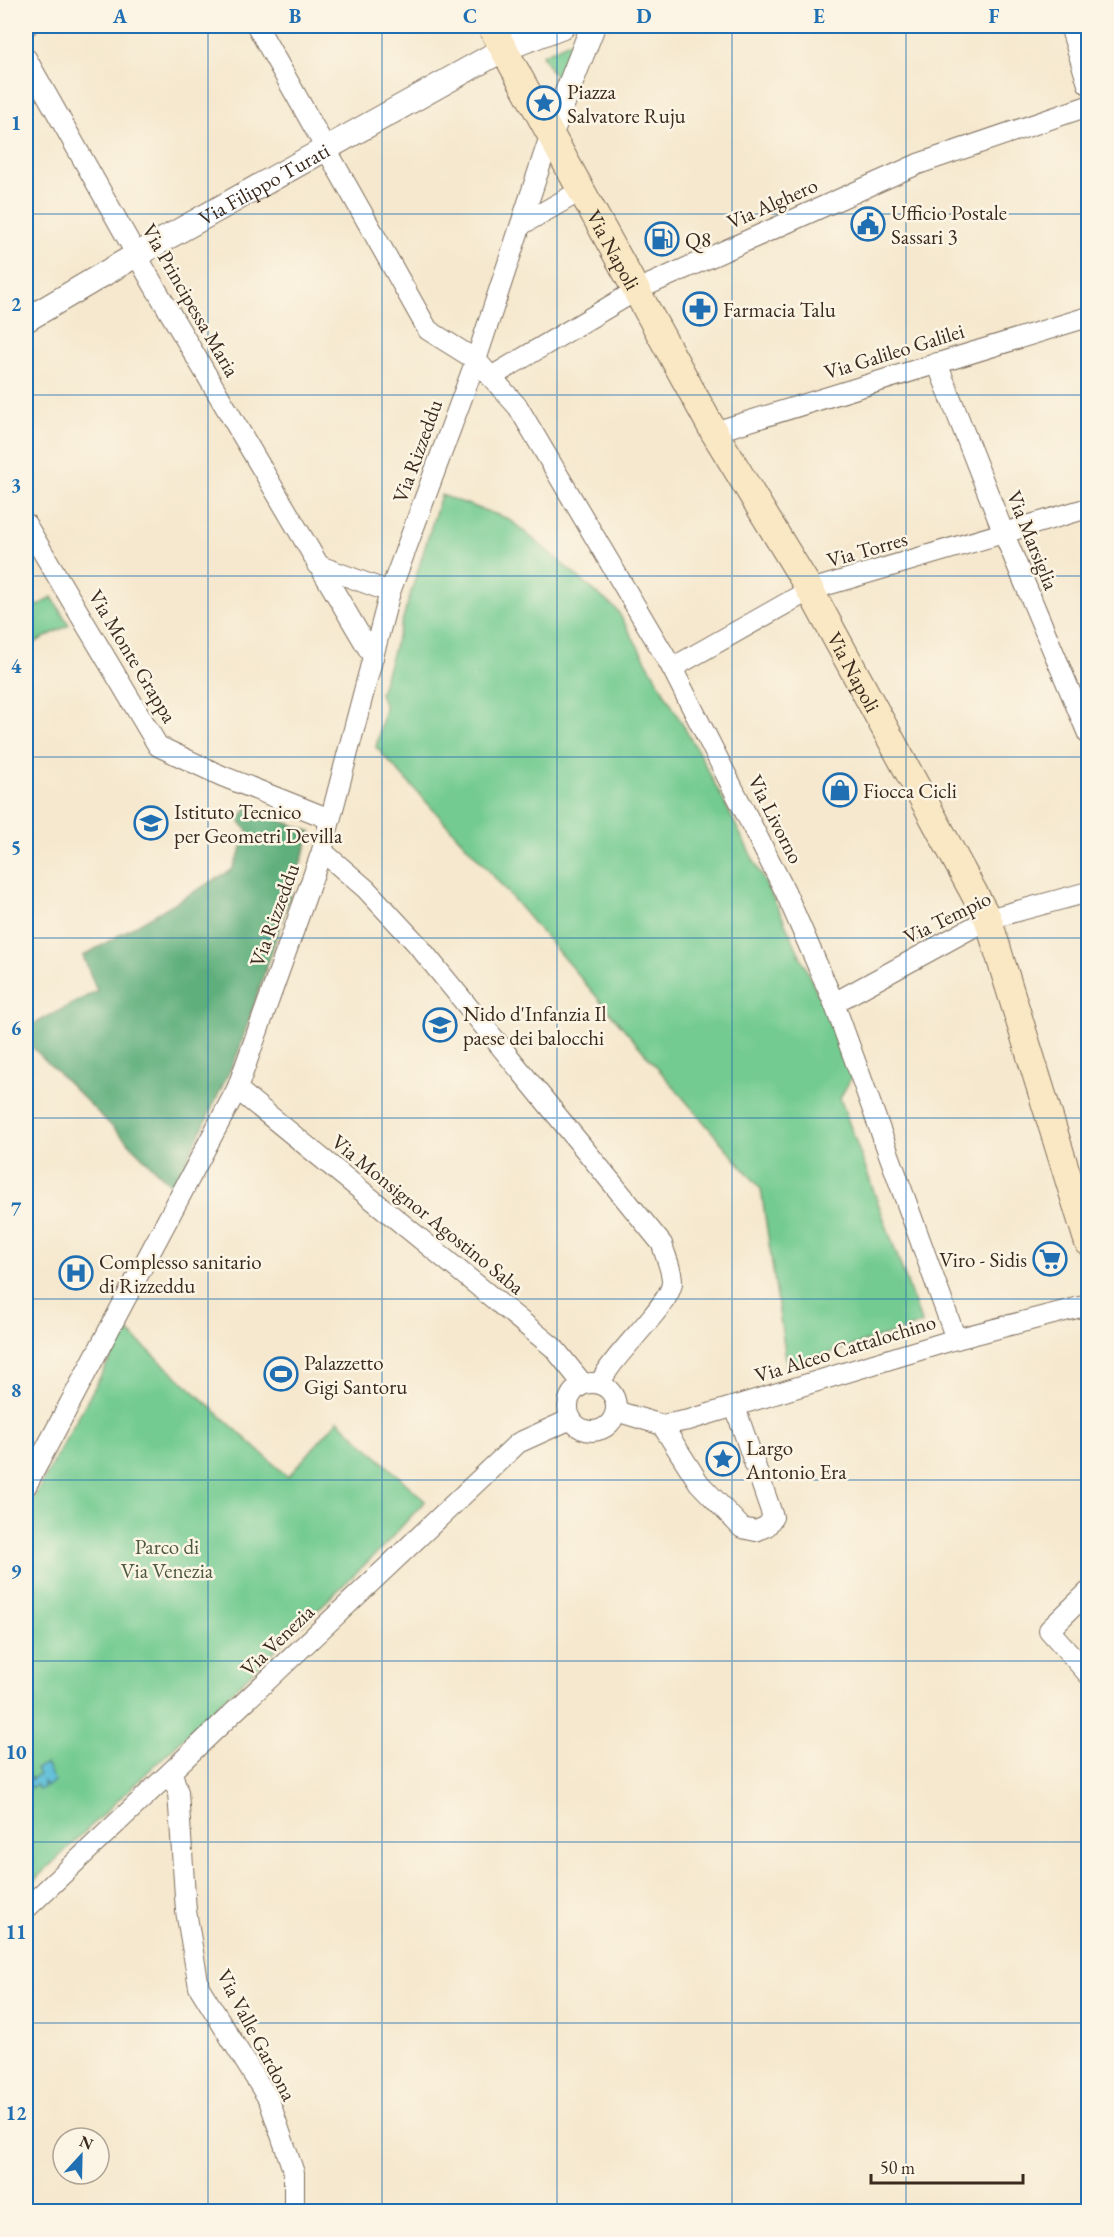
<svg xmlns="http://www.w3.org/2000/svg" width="1114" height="2237" font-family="'EB Garamond',serif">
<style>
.green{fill:#73cb91;stroke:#577a58;stroke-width:1.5}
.forest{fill:#5eaf7b;stroke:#4c6c4c;stroke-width:1.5}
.water{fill:#5abdd8;stroke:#4a747b;stroke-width:1.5}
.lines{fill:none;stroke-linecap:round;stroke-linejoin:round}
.minor-casing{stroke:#7c6c5c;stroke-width:22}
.tertiary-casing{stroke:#7c6c5c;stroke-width:26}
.secondary-casing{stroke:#7c6c5c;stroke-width:29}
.minor{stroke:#fff;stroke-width:20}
.tertiary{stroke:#fff;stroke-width:24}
.secondary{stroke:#fae7c3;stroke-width:27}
.grid{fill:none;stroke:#1f6fb2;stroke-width:1.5;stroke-opacity:0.55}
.labels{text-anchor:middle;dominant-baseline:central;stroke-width:5;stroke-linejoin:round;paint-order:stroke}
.poi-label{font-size:21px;fill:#3b2a1e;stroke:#fcf5e5;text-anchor:start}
.street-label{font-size:21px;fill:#3b2a1e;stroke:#fcf5e5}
.park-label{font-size:21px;fill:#4c5a40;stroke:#fcf5e5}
.neatline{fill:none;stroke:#1f6fb2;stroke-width:2}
.grid-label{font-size:20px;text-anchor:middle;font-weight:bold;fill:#1f6fb2}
</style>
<rect width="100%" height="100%" fill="#fcf5e5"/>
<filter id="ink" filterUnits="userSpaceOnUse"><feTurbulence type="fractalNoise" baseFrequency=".0167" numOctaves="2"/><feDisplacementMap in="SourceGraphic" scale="12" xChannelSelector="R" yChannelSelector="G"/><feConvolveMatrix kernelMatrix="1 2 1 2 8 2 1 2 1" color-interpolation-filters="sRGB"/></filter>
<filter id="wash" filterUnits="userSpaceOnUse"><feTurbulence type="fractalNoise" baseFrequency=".008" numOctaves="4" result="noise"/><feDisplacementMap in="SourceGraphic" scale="24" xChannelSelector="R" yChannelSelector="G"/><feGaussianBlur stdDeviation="1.35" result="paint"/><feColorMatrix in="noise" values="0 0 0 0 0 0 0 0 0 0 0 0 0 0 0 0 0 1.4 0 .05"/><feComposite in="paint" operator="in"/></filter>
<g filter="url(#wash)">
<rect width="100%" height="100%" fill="#f5e8ce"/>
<g class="green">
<polygon points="573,40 575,47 557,80 542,55"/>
<polygon points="441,495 509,519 617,610 699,753 781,914 854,1073 840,1098 922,1324 787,1366 761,1189 484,865 376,747 385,708 380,693"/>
<polygon points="52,597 69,625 26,647 26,613"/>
<polygon points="126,1330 288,1477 338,1420 425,1501 380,1550 26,1888 26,1512"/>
</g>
<polygon class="forest" points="247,808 311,832 238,1053 174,1188 26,1041 26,1028 97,991 83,956 232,870 249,832 239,821"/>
<polygon class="water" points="46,1764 55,1782 46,1787 43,1782 43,1788 39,1790 36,1785 30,1788 26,1781 30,1780 28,1775 31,1779 39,1775 36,1769"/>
</g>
<g filter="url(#ink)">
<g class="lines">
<g class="minor-casing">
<g id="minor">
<polyline points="26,26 27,26"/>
<polyline points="257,26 428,330 476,360 518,407 672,668 785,891 834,1003 956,1339"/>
<polyline points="1070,26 1088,84"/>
<polyline points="26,58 153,284 373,657"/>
<polyline points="521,225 582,190"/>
<polyline points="937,363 1004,534 1088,734"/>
<polyline points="491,377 637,290 918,164 1088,106"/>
<polyline points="714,432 1088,317"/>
<polyline points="26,524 158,746 222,776 330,819"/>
<polyline points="317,565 390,592"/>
<polyline points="672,668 810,590 1088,508"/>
<path d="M322,851L366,889L416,943L662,1244C665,1256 672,1269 672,1281C673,1304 611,1355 600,1384"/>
<polyline points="834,1003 988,919 1088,892"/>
<polyline points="237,1089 554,1348 583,1384"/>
<circle cx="592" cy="1407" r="24"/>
<polyline points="616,1411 662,1425 689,1420 956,1339 1088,1305"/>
<polyline points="662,1425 699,1483 742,1528 756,1531 767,1526 773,1517 735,1407"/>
<polyline points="26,1486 237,1089 322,851 390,592 476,360 551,133"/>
<polyline points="1088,1592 1049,1630 1088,1674"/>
<polyline points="172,1773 178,1792 186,1911 199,1987 269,2100 294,2173 294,2212"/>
<polyline points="26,1909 518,1443 571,1419"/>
</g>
</g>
<g class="tertiary-casing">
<g id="tertiary">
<polyline points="551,133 593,26"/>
<path id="s1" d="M26,320L136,255L504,49L563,26"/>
</g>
</g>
<g class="secondary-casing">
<g id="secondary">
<path id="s2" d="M491,26L714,432L810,590L988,919L1088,1242"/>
</g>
</g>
<use href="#minor" class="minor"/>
<use href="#tertiary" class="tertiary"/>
<use href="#secondary" class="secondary"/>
</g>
</g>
<path class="grid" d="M208,26V2212M382,26V2212M557,26V2212M732,26V2212M906,26V2212M26,214H1088M26,395H1088M26,576H1088M26,757H1088M26,938H1088M26,1118H1088M26,1299H1088M26,1480H1088M26,1661H1088M26,1842H1088M26,2023H1088"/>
<defs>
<g id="sight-ring" transform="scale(1.725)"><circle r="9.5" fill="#fcf5e5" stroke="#1f6fb2" stroke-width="1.5"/><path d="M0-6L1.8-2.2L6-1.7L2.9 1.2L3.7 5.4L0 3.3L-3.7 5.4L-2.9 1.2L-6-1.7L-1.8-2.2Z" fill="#1f6fb2"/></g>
<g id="civic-ring" transform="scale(1.725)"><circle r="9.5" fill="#fcf5e5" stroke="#1f6fb2" stroke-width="1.5"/><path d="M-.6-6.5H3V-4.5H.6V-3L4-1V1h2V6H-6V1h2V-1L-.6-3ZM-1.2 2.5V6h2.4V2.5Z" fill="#1f6fb2"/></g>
<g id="fuel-ring" transform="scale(1.725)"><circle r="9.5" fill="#fcf5e5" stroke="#1f6fb2" stroke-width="1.5"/><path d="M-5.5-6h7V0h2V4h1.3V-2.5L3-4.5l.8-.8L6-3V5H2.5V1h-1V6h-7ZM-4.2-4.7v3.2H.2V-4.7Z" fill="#1f6fb2"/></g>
<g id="pharmacy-ring" transform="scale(1.725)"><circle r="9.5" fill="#fcf5e5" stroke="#1f6fb2" stroke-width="1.5"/><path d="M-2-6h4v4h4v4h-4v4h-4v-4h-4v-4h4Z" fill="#1f6fb2"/></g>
<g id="shop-ring" transform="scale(1.725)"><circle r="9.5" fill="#fcf5e5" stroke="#1f6fb2" stroke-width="1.5"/><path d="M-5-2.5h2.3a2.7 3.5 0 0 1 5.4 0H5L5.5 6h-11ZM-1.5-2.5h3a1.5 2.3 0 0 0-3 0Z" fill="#1f6fb2"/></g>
<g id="school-ring" transform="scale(1.725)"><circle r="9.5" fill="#fcf5e5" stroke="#1f6fb2" stroke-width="1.5"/><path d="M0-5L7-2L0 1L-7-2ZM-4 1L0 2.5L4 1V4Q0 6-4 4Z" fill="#1f6fb2"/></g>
<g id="supermarket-ring" transform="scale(1.725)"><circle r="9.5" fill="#fcf5e5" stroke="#1f6fb2" stroke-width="1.5"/><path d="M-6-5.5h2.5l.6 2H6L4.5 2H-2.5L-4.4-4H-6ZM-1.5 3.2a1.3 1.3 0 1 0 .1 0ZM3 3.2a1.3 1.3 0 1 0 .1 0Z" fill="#1f6fb2"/></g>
<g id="hospital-ring" transform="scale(1.725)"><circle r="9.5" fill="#fcf5e5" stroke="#1f6fb2" stroke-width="1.5"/><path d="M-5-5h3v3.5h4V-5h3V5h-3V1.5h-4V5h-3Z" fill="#1f6fb2"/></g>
<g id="stadium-ring" transform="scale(1.725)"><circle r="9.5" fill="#fcf5e5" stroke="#1f6fb2" stroke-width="1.5"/><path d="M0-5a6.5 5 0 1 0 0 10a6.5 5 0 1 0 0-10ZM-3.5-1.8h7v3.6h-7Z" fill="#1f6fb2"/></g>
</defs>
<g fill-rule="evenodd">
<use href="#sight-ring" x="544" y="103"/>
<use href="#civic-ring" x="868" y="224"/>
<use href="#fuel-ring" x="662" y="239"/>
<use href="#pharmacy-ring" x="700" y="309"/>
<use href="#shop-ring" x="840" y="790"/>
<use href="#school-ring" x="151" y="823"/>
<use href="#school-ring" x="440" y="1025"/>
<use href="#supermarket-ring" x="1050" y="1259"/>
<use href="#hospital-ring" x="76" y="1273"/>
<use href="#stadium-ring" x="281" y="1374"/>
<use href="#sight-ring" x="723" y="1459"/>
</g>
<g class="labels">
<g class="poi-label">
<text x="567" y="91">Piazza<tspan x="567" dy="24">Salvatore Ruju</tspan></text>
<text x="891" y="212">Ufficio Postale<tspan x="891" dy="24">Sassari 3</tspan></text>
<text x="685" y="239">Q8</text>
<text x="723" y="309">Farmacia Talu</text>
<text x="863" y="790">Fiocca Cicli</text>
<text x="174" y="811">Istituto Tecnico<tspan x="174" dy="24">per Geometri Devilla</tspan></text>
<text x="463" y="1013">Nido d'Infanzia Il<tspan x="463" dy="24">paese dei balocchi</tspan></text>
<text x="1027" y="1259" text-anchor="end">Viro - Sidis</text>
<text x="99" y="1261">Complesso sanitario<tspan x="99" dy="24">di Rizzeddu</tspan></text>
<text x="304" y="1362">Palazzetto<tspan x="304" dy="24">Gigi Santoru</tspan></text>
<text x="746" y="1447">Largo<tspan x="746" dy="24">Antonio Era</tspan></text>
</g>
<g class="street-label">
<text stroke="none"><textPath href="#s1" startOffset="274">Via Filippo Turati</textPath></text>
<text transform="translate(772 203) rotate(-24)">Via Alghero</text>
<text stroke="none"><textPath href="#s2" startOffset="255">Via Napoli</textPath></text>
<text transform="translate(191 300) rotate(60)">Via Principessa Maria</text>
<text transform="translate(894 351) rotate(-17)">Via Galileo Galilei</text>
<text transform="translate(417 451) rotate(-70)">Via Rizzeddu</text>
<text transform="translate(1033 540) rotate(68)">Via Marsiglia</text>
<text transform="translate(867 549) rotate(-16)">Via Torres</text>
<text transform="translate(133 656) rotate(59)">Via Monte Grappa</text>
<text stroke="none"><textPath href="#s2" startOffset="741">Via Napoli</textPath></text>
<text transform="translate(776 819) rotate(63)">Via Livorno</text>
<text transform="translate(274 915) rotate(-70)">Via Rizzeddu</text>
<text transform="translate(947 917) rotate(-26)">Via Tempio</text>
<text transform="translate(428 1214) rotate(39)">Via Monsignor Agostino Saba</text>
<text transform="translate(845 1348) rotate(-17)">Via Alceo Cattalochino</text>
<text transform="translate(277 1640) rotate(-44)">Via Venezia</text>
<text transform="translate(257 2035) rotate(62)">Via Valle Gardona</text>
</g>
<g class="park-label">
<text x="167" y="1546">Parco di<tspan x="167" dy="24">Via Venezia</tspan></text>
</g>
</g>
<rect width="1114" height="2237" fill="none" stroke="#fcf5e5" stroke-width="66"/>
<g transform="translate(81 2156) rotate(22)"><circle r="28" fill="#fcf5e5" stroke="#afa495" stroke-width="1.5"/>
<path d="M0-4.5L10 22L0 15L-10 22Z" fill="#1f6fb2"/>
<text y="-9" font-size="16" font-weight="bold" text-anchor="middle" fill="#3b2a1e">N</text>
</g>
<path d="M871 2174v9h152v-9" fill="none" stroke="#3b2a1e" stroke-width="3"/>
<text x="880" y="2174" font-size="18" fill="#3b2a1e" stroke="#fcf5e5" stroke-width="4.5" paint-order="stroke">50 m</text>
<rect x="33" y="33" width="1048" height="2171" class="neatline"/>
<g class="grid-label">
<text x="120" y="23">A</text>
<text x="295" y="23">B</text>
<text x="470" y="23">C</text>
<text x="644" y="23">D</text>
<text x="819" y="23">E</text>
<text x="994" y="23">F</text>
<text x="16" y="130">1</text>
<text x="16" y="311">2</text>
<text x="16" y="492">3</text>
<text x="16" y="673">4</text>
<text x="16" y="854">5</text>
<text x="16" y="1035">6</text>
<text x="16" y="1216">7</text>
<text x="16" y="1397">8</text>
<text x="16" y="1578">9</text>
<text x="16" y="1759">10</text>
<text x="16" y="1939">11</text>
<text x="16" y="2120">12</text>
</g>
</svg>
